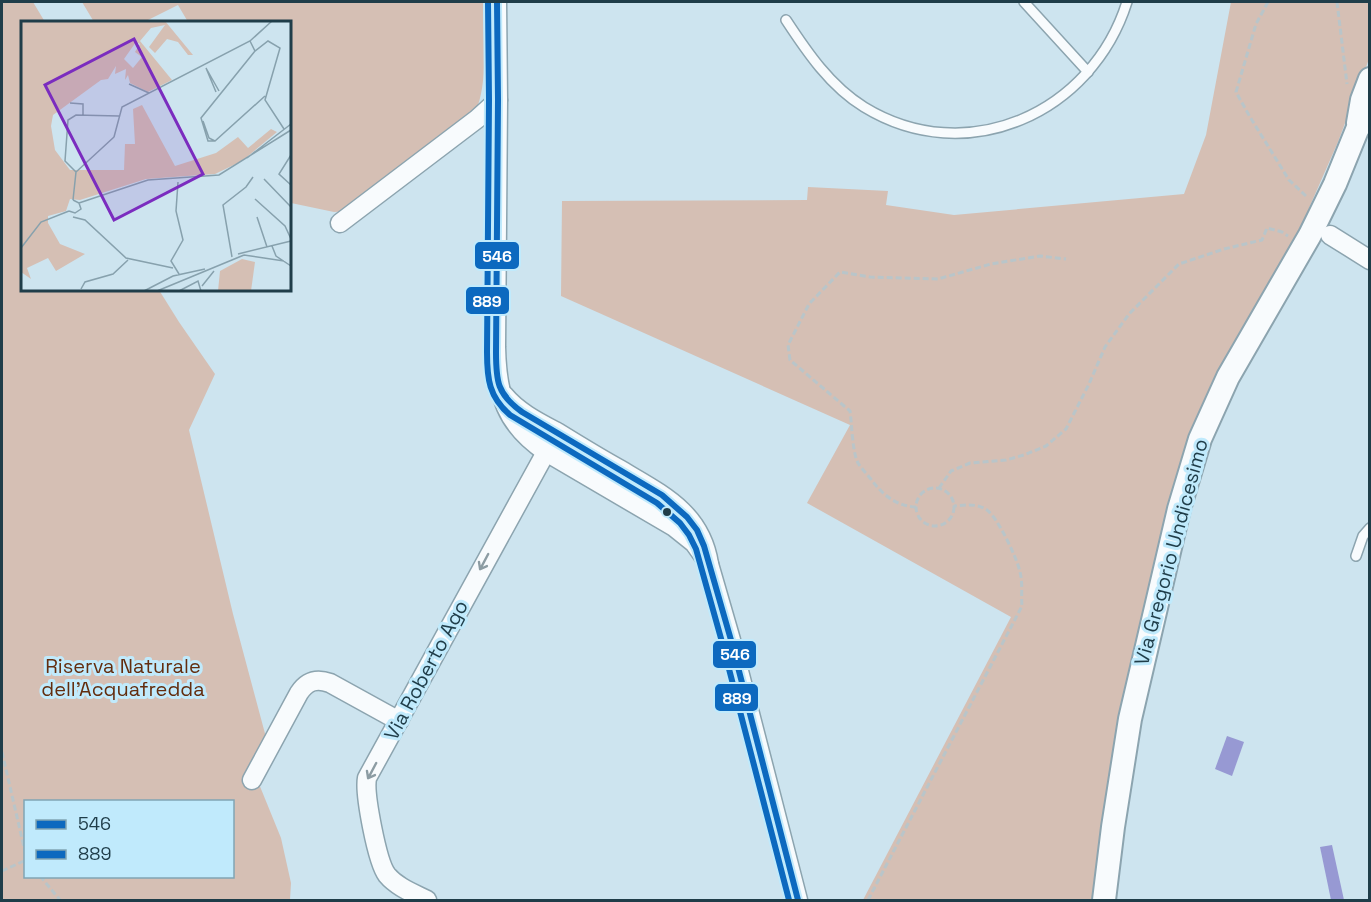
<svg xmlns="http://www.w3.org/2000/svg" width="1371" height="902" font-family="'Space Grotesk',sans-serif">
<style>
.green{fill:#d5bfb4;fill-rule:evenodd}
.water{fill:#9799d3}
.lines{fill:none;stroke-linecap:round;stroke-linejoin:round}
.service-casing{stroke:#8ca4af;stroke-width:12}
.minor-casing{stroke:#8ca4af;stroke-width:21}
.tertiary-casing{stroke:#8ca4af;stroke-width:26}
.path{stroke:#b9c5c9;stroke-width:3;stroke-dasharray:6 3;stroke-linecap:butt}
.service{stroke:#f8fbfd;stroke-width:9}
.minor{stroke:#f8fbfd;stroke-width:18}
.tertiary{stroke:#f8fbfd;stroke-width:22}
.bus-1-casing{stroke:#c0eafc;stroke-width:10}
.bus-2-casing{stroke:#c0eafc;stroke-width:10}
.bus-1{stroke:#0c69bf;stroke-width:6}
.bus-2{stroke:#0c69bf;stroke-width:6}
.oneway{stroke:#8c9ca3}
.bus-dot{fill:#1f3d49;stroke:#c0eafc;stroke-width:2}
.labels{text-anchor:middle;stroke-width:6;stroke-linejoin:round;paint-order:stroke}
.street-label{font-size:20px;fill:#1f3d49;stroke:#c0eafc}
.park-label{font-size:20px;fill:#632d0e;stroke:#c0eafc}
.inset-road{fill:none;stroke:#87a1ad;stroke-width:1.5}
.view{fill:#7b2cbf;fill-opacity:0.15;stroke:#7b2cbf;stroke-width:3}
.inset-edge{fill:none;stroke:#1f3d49;stroke-width:3}
.line-badge{stroke:#c0eafc;stroke-width:2}
.badge-label{font-size:16px;text-anchor:middle;font-weight:bold;fill:#fff}
</style>
<rect width="100%" height="100%" fill="#cde4ef"/>
<g class="green">
<path d="M 2,2 L 33,2 L 45,22 L 22,22 L 22,290 L 159,290 L 179,322 L 215,374 L 189,430 L 233,614 L 267,741 L 259,784 L 281,838 L 291,883 L 290,900 L 2,900 ZM 26,802 L 232,802 L 232,876 L 26,876 Z"/>
<path d="M 82,2 L 483,2 C 483,32 488,76 478,105 C 476,111 472,116 468,121 L 349,211 L 334,212 L 291,203 L 290,203 L 290,22 L 188,22 L 178,5 L 144,22 L 94,22 Z"/>
<path d="M 1231,2 L 1369,2 L 1369,59 L 1338,142 L 1309,208 L 1303,232 L 1206,406 L 1176,480 L 1147,603 L 1096,900 L 863,900 L 1011,617 L 807,503 L 850,425 L 561,296 L 562,201 L 807,200 L 808,187 L 888,191 L 886,205 L 954,215 L 1184,194 L 1206,135 Z"/>
</g>
<g class="water">
<path d="M 1227,736 L 1244,742 L 1232,776 L 1215,769 Z"/>
<path d="M 1332,845 L 1344,900 L 1331,900 L 1320,847 Z"/>
</g>
<g class="lines">
<defs>
<g id="service">
<path d="M 1024,2 L 1088,72"/>
<path d="M 786,20 C 807,52 830,86 864,107 C 967,170 1092,113 1127,2"/>
<path d="M 1356,556 L 1363,536 L 1370,528"/>
</g>
<g id="minor">
<path d="M 497,2 L 498,100 L 496,347 C 497,395 505,424 546,452 L 674,527 L 694,543 L 709,564"/>
<path d="M 340,223 L 477,119 L 498,100"/>
<path d="M 1330,235 L 1370,260"/>
<path d="M 504,395 C 518,412 538,422 557,432 C 578,445 599,458 621,470 C 661,494 701,512 709,564 L 731,640 L 798,900"/>
<path d="M 252,780 L 299,693 C 307,681 316,678 330,683 L 399,721"/>
<path d="M 427,900 C 413,893 397,887 387,875 C 377,862 364,793 367,778 L 551,443"/>
</g>
<g id="tertiary">
<path d="M 1358,123 L 1362,100 L 1370,79"/>
<path d="M 1104,900 L 1113,827 L 1130,719 L 1179,509 L 1200,439 L 1228,377 L 1310,235 L 1335,184 L 1357,130 L 1370,109"/>
</g>
</defs>
<use href="#service" class="service-casing"/>
<use href="#minor" class="minor-casing"/>
<use href="#tertiary" class="tertiary-casing"/>
<g class="path">
<path d="M 1268,2 L 1256,24 L 1236,92 L 1250,117 L 1289,180 L 1307,197"/>
<path d="M 1337,2 L 1347,84"/>
<circle cx="935" cy="507" r="19"/>
<path d="M 939,488 L 951,471 L 970,463 L 1006,460 L 1024,455 L 1046,446 L 1066,429 L 1089,384 L 1105,347 L 1129,314 L 1179,264 L 1224,249 L 1262,240 L 1267,228 L 1282,232 L 1288,236"/>
<path d="M 916,507 C 895,506 882,494 870,478 C 866,473 861,468 858,463 C 852,451 852,424 850,411 L 790,360 L 788,345 L 809,304 L 840,272 L 870,277 L 938,279 L 991,264 L 1040,256 L 1066,259"/>
<path d="M 2,752 L 26,856"/>
<path d="M 2,871 L 26,860"/>
<path d="M 40,876 L 60,900"/>
<path d="M 868,900 L 1022,606 C 1021,595 1023,583 1020,572 C 1017,558 998,518 987,510 C 977,503 965,505 954,506"/>
</g>
<use href="#service" class="service"/>
<use href="#minor" class="minor"/>
<use href="#tertiary" class="tertiary"/>
<defs>
<path id="bus-1" d="M 497,2 L 498,100 L 496,352 C 496,381 497,394 522,412 L 662,495 L 687,517 L 697,530 L 704,546 L 731,640 L 798,900"/>
<path id="bus-2" d="M 488,2 L 489,100 L 487,352 C 487,379 489,397 510,415 L 657,503 L 680,523 L 689,535 L 696,549 L 722,642 L 789,900"/>
</defs>
<use href="#bus-1" class="bus-1-casing"/>
<use href="#bus-2" class="bus-2-casing"/>
<use href="#bus-1" class="bus-1"/>
<use href="#bus-2" class="bus-2"/>
</g>
<defs><path id="oneway-shaft" d="M-6 0H5M1.5-3L5.5 0L1.5 3" fill="none" stroke-width="1.6" stroke-linecap="round" stroke-linejoin="round" transform="scale(1.5)"/></defs>
<g class="oneway">
<use href="#oneway-shaft" transform="translate(484 562) rotate(118)"/>
<use href="#oneway-shaft" transform="translate(372 771) rotate(118)"/>
</g>
<circle class="bus-dot" cx="667" cy="512" r="5"/>
<g class="labels">
<g class="street-label">
<text transform="translate(1171 552) rotate(-75)" y="7">Via Gregorio Undicesimo</text>
<text transform="translate(426 670) rotate(-62)" y="7">Via Roberto Ago</text>
</g>
<g class="park-label">
<text x="123" y="673">Riserva Naturale<tspan x="123" dy="23">dell'Acquafredda</tspan></text>
</g>
</g>
<g transform="translate(21 21)">
<rect width="270" height="270" fill="#cde4ef"/>
<path d="M 0,0 L 144,0 L 172,34 L 167,34 L 157,21 L 146,18 L 134,32 L 128,26 L 144,4 L 130,7 L 119,20 L 151,59 L 127,71 L 109,62 L 107,54 L 104,59 L 105,48 L 94,53 L 95,45 L 87,58 L 80,59 L 32,94 L 30,105 L 34,129 L 49,149 L 103,149 L 104,123 L 114,123 L 112,88 L 121,84 L 154,145 L 195,132 L 217,116 L 227,127 L 250,108 L 256,111 L 221,140 L 194,153 L 125,158 L 59,179 L 49,178 L 45,190 L 27,195 L 27,202 L 39,223 L 64,233 L 35,250 L 27,237 L 6,247 L 10,258 L 0,251 ZM 115,21 L 119,23 L 114,31 L 121,36 L 112,47 L 103,38 ZM 221,238 L 234,241 L 230,270 L 197,270 L 199,250 Z" fill="#d5bfb4" fill-rule="evenodd"/>
<path class="inset-road" d="M 229,20 L 234,30 L 247,20 L 259,27 L 244,79 L 263,108M 234,30 L 180,97 L 187,120 L 194,120 L 244,75M 108,63 L 128,72M 195,71 L 185,47 L 198,70M 49,82 L 62,83 L 62,94M 182,100 L 188,117 L 194,120M 93,116 L 101,86 L 229,20 L 251,0M 270,134 L 258,153 L 270,164M 226,137 L 270,103M 55,151 L 44,140 L 47,99 L 55,94 L 98,95M 243,158 L 270,186M 157,161 L 155,190 L 162,219 L 150,240 L 158,253M 234,178 L 264,205 L 270,218M 52,179 L 55,151 L 93,116M 58,182 L 127,159 L 198,154 L 270,109M 48,190 L 54,192 L 60,188 L 58,182 L 52,179M 52,196 L 64,199 L 105,237 L 152,247M 236,196 L 246,226M 251,225 L 255,235 L 270,245M 0,227 L 20,201 L 48,190M 217,233 L 270,220M 223,234 L 263,240M 211,236 L 202,184 L 225,166 L 232,156M 181,265 L 193,250M 60,268 L 64,261 L 92,253 L 107,239M 123,270 L 152,255 L 184,248M 136,270 L 223,234M 158,270 L 177,260 L 180,270"/>
<path class="view" d="M 113,18 L 182,153 L 93,199 L 24,64 Z"/>
<rect width="270" height="270" class="inset-edge"/>
</g>
<g class="line-badge">
<rect x="474" y="241" width="46" height="29" rx="6" fill="#0c69bf"/>
<rect x="465" y="286" width="45" height="29" rx="6" fill="#0c69bf"/>
<rect x="712" y="640" width="45" height="29" rx="6" fill="#0c69bf"/>
<rect x="714" y="683" width="45" height="29" rx="6" fill="#0c69bf"/>
</g>
<g class="badge-label">
<text x="497" y="262">546</text>
<text x="487" y="307">889</text>
<text x="735" y="660">546</text>
<text x="737" y="704">889</text>
</g>
<rect width="1371" height="902" fill="none" stroke="#1f3d49" stroke-width="6"/>
<rect x="24" y="800" width="210" height="78" fill="#c0eafc" stroke="#80a5b4" stroke-width="1.5"/>
<rect x="36" y="820" width="30" height="9" fill="#0c69bf" stroke="#80a5b4" stroke-width="1.5"/>
<text x="78" y="830" font-size="18" fill="#1f3d49">546</text>
<rect x="36" y="850" width="30" height="9" fill="#0c69bf" stroke="#80a5b4" stroke-width="1.5"/>
<text x="78" y="860" font-size="18" fill="#1f3d49">889</text>
</svg>
